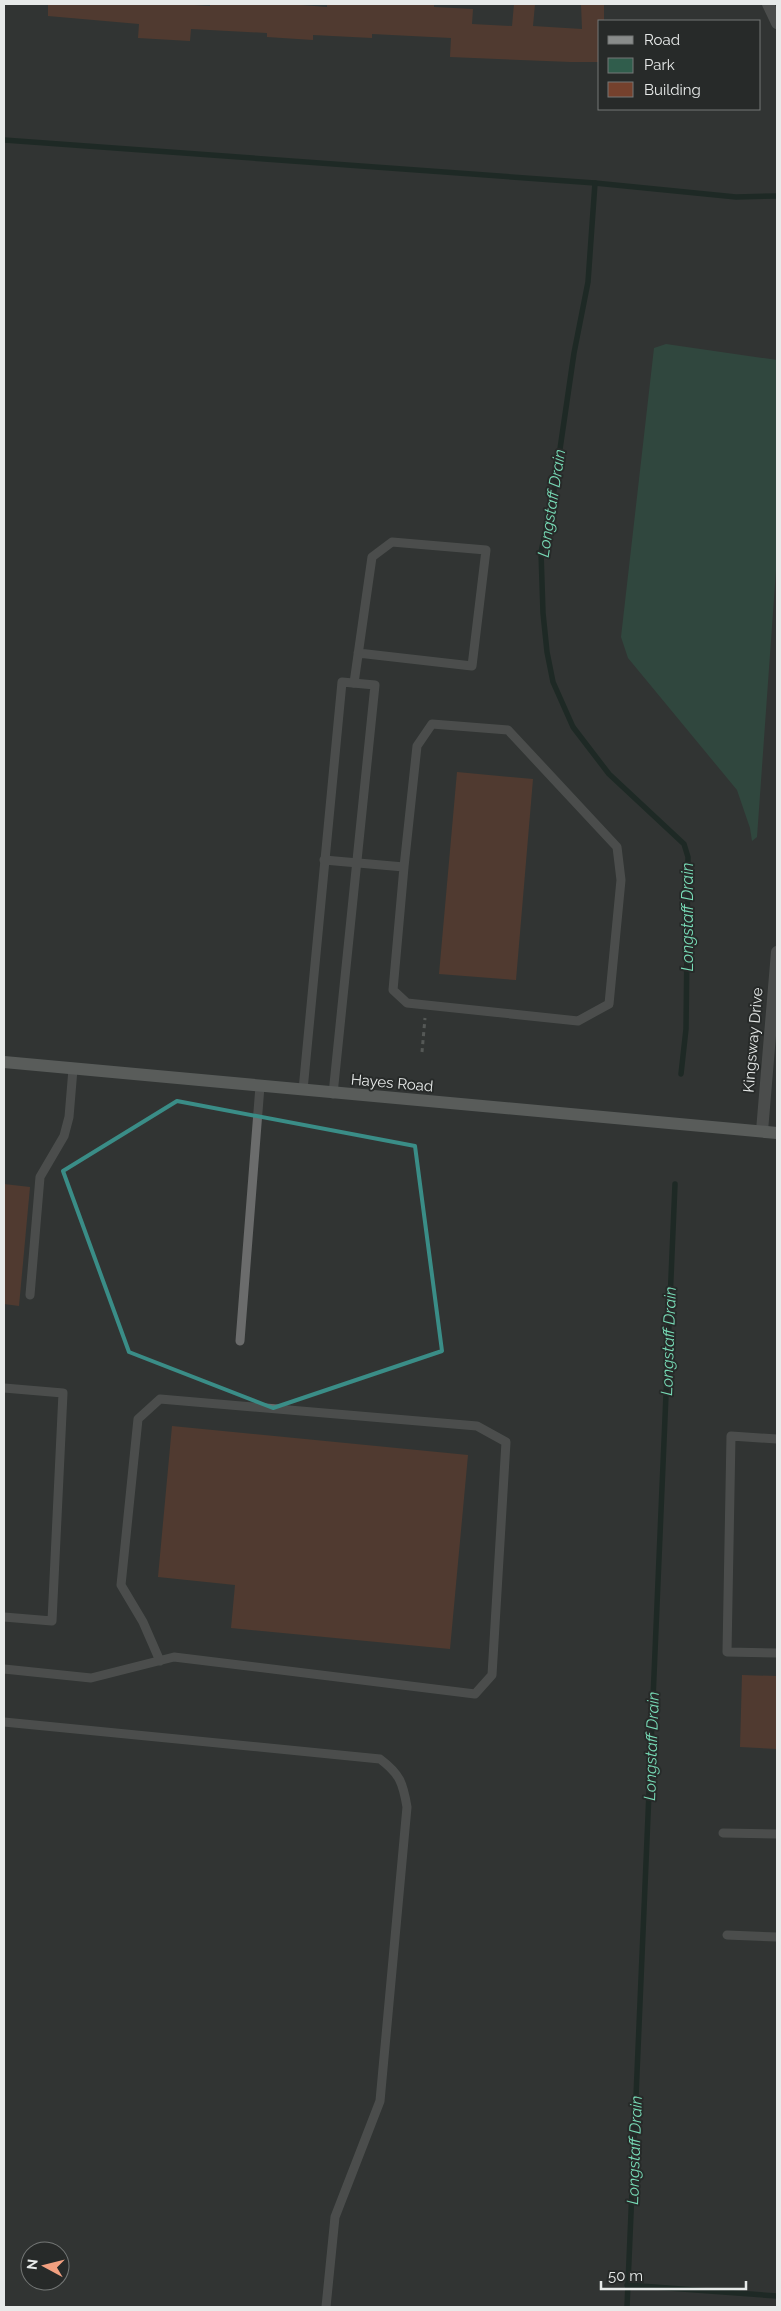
<svg xmlns="http://www.w3.org/2000/svg" width="781" height="2311" font-family="Raleway,sans-serif">
<style>
.green{fill:#305d4c}
.lines{fill:none;stroke-linecap:round;stroke-linejoin:round}
.stream{stroke:#071c15;stroke-width:5.5}
.building{fill:#75412d}
.path{stroke:#808382;stroke-width:3;stroke-dasharray:4 4;stroke-linecap:butt}
.lane{stroke:#6b6c6c;stroke-width:9}
.street{stroke:#6b6c6c;stroke-width:12}
.secondary{stroke:#898c8b;stroke-width:12}
.marked{fill:none;stroke:#3a8d87;stroke-width:4;stroke-linejoin:round}
.labels{text-anchor:middle;stroke-width:4;stroke-linejoin:round;paint-order:stroke}
.street-label{font-size:15px;fill:#e7eae9;stroke:#272a29}
.water-label{font-size:16px;font-style:italic;fill:#78dcb7;stroke:#272a29}
</style>
<rect width="100%" height="100%" fill="#313433"/>
<path class="green" d="M 666,344 L 777,360 L 777,556 L 757,837 L 752,841 L 750,828 L 737,790 L 628,658 L 621,637 L 654,348 Z"/>
<g class="lines">
<g class="stream">
<path d="M 4,140 L 595,183 L 736,197 L 777,196"/>
<path d="M 595,183 L 588,282 L 574,353 L 553,497 L 541,552 L 543,613 L 547,652 L 553,682 L 573,727 L 609,774 L 684,844 L 688,857 L 686,1029 L 681,1074"/>
<path d="M 627,2285 L 777,2296"/>
<path d="M 627,2307 L 675,1184"/>
</g>
</g>
<g class="building">
<path d="M 48,4 L 179,4 L 210,6 L 210,4 L 289,4 L 327,7 L 327,4 L 434,4 L 434,7 L 473,9 L 472,24 L 512,26 L 514,4 L 535,4 L 533,26 L 582,29 L 581,4 L 604,4 L 604,21 L 600,21 L 600,62 L 571,62 L 450,57 L 451,38 L 372,34 L 372,38 L 313,35 L 313,40 L 267,37 L 267,33 L 191,29 L 190,41 L 138,38 L 139,24 L 48,16 Z"/>
<path d="M 457,772 L 533,779 L 516,980 L 439,974 Z"/>
<path d="M 4,1184 L 30,1187 L 19,1306 L 4,1304 Z"/>
<path d="M 172,1426 L 468,1455 L 450,1649 L 231,1628 L 235,1585 L 158,1577 Z"/>
<path d="M 742,1675 L 777,1676 L 777,1749 L 740,1747 Z"/>
</g>
<g class="lines">
<path class="path" d="M 422,1052 L 425,1018"/>
<g class="lane">
<path d="M 354,683 L 372,557 L 392,542 L 486,550 L 472,666 L 358,653"/>
<path d="M 324,860 L 404,867 L 417,746 L 432,724 L 508,730 L 617,847 L 621,880 L 609,1004 L 578,1021 L 407,1003 L 393,990 L 404,867"/>
<path d="M 303,1090 L 342,682 L 375,685 L 333,1094"/>
<path d="M 30,1295 L 40,1177 L 64,1136 L 69,1117 L 73,1069"/>
<path d="M 240,1341 L 260,1086"/>
<path d="M 4,1388 L 63,1393 L 52,1621 L 4,1617"/>
<path d="M 777,1439 L 731,1436 L 727,1652 L 777,1653"/>
<path d="M 4,1669 L 91,1678 L 174,1657 L 475,1694 L 492,1675 L 506,1442 L 477,1426 L 160,1399 L 138,1419 L 121,1585 L 143,1622 L 160,1661"/>
<path d="M 4,1722 L 380,1759 C 400,1774 403,1783 407,1807 L 380,2101 L 335,2217 L 326,2307"/>
<path d="M 723,1833 L 777,1834"/>
<path d="M 727,1935 L 777,1937"/>
</g>
<g class="street">
<path d="M 768,4 L 777,23"/>
<path d="M 762,1131 L 777,952"/>
</g>
<path class="secondary" d="M 4,1062 L 777,1133"/>
</g>
<path d="M0 0H781V2311H0ZM 177,1101 L 415,1146 L 442,1351 L 273,1408 L 129,1352 L 63,1171 Z" fill="#313433" fill-opacity=".55" fill-rule="evenodd"/>
<path class="marked" d="M 177,1101 L 415,1146 L 442,1351 L 273,1408 L 129,1352 L 63,1171 Z"/>
<g class="labels">
<g class="street-label">
<text transform="translate(753 1040) rotate(-85)" y="5">Kingsway Drive</text>
<text transform="translate(392 1083) rotate(5)" y="5">Hayes Road</text>
</g>
<g class="water-label">
<text transform="translate(551 503) rotate(-81)" y="6">Longstaff Drain</text>
<text transform="translate(687 917) rotate(-90)" y="6">Longstaff Drain</text>
<text transform="translate(668 1341) rotate(-88)" y="6">Longstaff Drain</text>
<text transform="translate(651 1746) rotate(-88)" y="6">Longstaff Drain</text>
<text transform="translate(634 2150) rotate(-88)" y="6">Longstaff Drain</text>
</g>
</g>
<rect width="781" height="2311" fill="none" stroke="#e7eae9" stroke-width="10"/>
<rect x="598" y="20" width="162" height="90" fill="#272a29" stroke="#747776"/>
<rect x="608" y="36" width="25" height="8" fill="#898c8b" stroke="#747776"/>
<text x="644" y="45" font-size="15" fill="#e7eae9">Road</text>
<rect x="608" y="58" width="25" height="15" fill="#305d4c" stroke="#747776"/>
<text x="644" y="70" font-size="15" fill="#e7eae9">Park</text>
<rect x="608" y="82" width="25" height="15" fill="#75412d" stroke="#747776"/>
<text x="644" y="95" font-size="15" fill="#e7eae9">Building</text>
<g transform="translate(45 2266) rotate(277)"><circle r="24" fill="#272a29" stroke="#747776"/>
<path d="M0-4L9 19L0 12L-9 19Z" fill="#f2a080"/>
<text y="-8" font-size="14" font-weight="bold" text-anchor="middle" fill="#e7eae9">N</text>
</g>
<path d="M601 2281v8h145v-8" fill="none" stroke="#e7eae9" stroke-width="2.5"/>
<text x="608" y="2281" font-size="15" fill="#e7eae9" stroke="#272a29" stroke-width="4" paint-order="stroke">50 m</text>
</svg>
